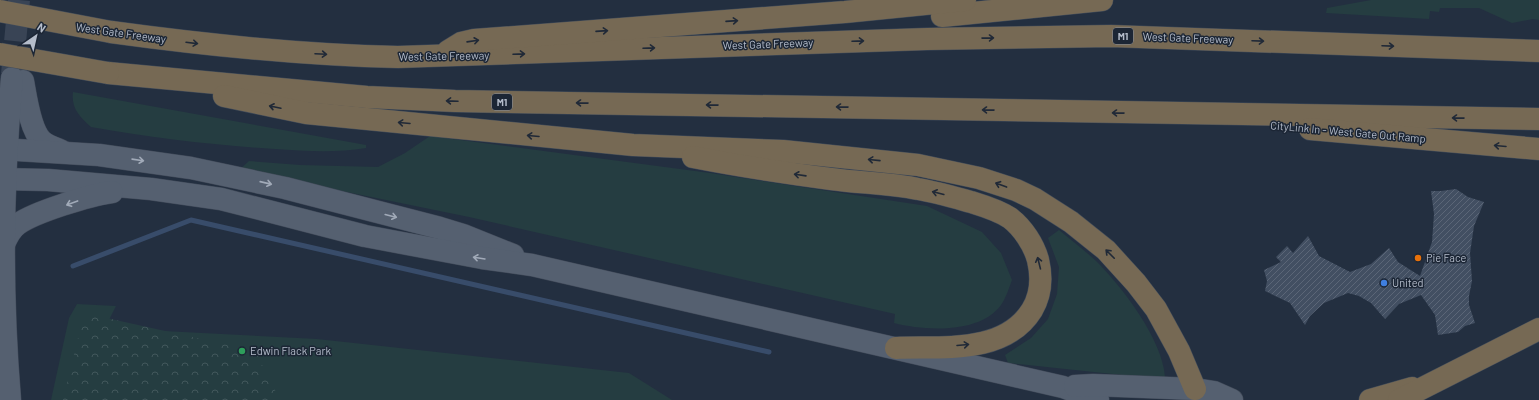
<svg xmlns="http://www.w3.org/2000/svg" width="1539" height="400" font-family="Barlow,sans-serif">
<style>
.green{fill:#253d41}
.forest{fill:url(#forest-crowns)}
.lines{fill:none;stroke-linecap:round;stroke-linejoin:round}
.stream{stroke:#384c6a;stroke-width:5}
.building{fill:url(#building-hatch)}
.major-tunnel{stroke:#394455;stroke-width:22;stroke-dasharray:22 11;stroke-linecap:butt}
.major-casing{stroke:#414a59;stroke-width:23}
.highway-casing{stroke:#424c5a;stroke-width:23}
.major{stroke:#556070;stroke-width:22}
.highway{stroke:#766954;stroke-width:22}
.highway-bridge-casing{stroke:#424c5a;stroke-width:23;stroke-linecap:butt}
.highway-bridge{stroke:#766954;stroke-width:22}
.oneway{stroke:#202937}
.oneway2{stroke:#a1aab8}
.food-dot{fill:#e8710a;stroke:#1c2635;stroke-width:1.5}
.shop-dot{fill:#3f7fe0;stroke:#1c2635;stroke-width:1.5}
.leisure-dot{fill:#2e9e5b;stroke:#1c2635;stroke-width:1.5}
.labels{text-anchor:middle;stroke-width:3;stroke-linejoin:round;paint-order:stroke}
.shield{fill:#1c2635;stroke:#868f9d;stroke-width:1}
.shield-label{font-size:10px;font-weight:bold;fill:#b4bcca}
.street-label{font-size:11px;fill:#b4bcca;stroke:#1c2635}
.poi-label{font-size:11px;fill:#b4bcca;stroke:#1c2635;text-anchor:start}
</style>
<defs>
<pattern id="forest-crowns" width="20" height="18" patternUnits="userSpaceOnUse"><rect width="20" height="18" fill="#253d41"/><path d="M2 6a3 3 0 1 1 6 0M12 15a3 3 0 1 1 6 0" fill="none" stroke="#42575b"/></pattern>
<pattern id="building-hatch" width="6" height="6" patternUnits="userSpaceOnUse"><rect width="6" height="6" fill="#424f62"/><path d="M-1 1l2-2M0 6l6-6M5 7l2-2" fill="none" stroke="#5b6677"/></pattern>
</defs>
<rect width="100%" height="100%" fill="#232f40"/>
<g class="green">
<path d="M 1371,0 L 1539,0 L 1539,20 L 1533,19 L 1512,23 L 1479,8 L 1440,8 L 1439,12 L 1430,11 L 1429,19 L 1326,13 L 1327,8 Z"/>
<path d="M 73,92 L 344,141 L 366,145 L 366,148 C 336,153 305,151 275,149 C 213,145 152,138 91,127 C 79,116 71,108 73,92 Z"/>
<path d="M 430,136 L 710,173 L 927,206 L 982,232 L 1001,253 L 1012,280 C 1009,288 1006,298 1001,305 C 980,334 925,331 894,323 L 895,314 L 469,217 L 239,170 L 249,161 L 300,165 L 378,167 L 405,153 Z"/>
<path d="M 1059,230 C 1071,240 1084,250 1095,260 C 1121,285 1163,340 1165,377 L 1160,379 L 1008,363 L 1005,355 L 1031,338 L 1048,319 L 1057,294 L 1059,267 L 1048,238 Z"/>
<path d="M 77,304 L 116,306 L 105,328 L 317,339 L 629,373 L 672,400 L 51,400 L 69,318 Z"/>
</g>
<path class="forest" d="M 84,313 L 255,351 L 280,400 L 63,400 Z"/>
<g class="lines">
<path class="stream" d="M 73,266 L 191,220 L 769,352"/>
</g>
<path class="building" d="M 1456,189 L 1468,197 L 1484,202 L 1474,226 L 1470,253 L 1472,281 L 1469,296 L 1469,305 L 1475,323 L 1465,326 L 1458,332 L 1438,335 L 1435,315 L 1421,295 L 1399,304 L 1385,319 L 1371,303 L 1359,296 L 1348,293 L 1324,303 L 1310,316 L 1305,325 L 1290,303 L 1265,291 L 1267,281 L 1264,270 L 1281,262 L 1276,257 L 1287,246 L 1293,253 L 1308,236 L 1319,256 L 1350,272 L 1371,264 L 1389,248 L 1398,262 L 1420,276 L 1432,242 L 1434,214 L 1431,191 L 1441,191 Z"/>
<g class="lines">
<path class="major-tunnel" d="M 12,74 L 19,0"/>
<defs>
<g id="major">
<path d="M 23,81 C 26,97 30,130 42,141 C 48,146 55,148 62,151"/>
<path d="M 0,149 L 99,155 L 191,168 L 285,188 L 440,228 L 463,235 L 513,255"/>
<path d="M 0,179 L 48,180 L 151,189 L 221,199 L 365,236 L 482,258 L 532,265 L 1063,387 L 1098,400"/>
<path d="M 4,244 C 7,237 11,229 18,224 C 35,212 90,195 112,192"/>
<path d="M 1075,386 L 1093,385 L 1195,389 L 1214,392 L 1232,400"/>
<path d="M 10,400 C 1,292 2,185 12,78"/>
</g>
<g id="highway">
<path d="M 942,16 L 1102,0"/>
<path d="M 111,32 C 206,45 302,55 398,57 L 927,39 L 1111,36 L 1539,51"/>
<path d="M 448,51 L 461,43 L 474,40 L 845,12 L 965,0"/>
<path d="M 108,73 L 367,97 L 455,101 L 1539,119"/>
<path d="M 224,96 L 306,113 L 633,145 L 783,151 L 918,165 L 979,178 L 1016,190 L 1035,199 L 1071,222 L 1106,250 L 1136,283 L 1156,309 L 1179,351 L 1195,389"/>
<path d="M 1310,129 L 1539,149"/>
<path d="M 693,157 C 739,166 785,173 831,179 C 859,183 889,183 918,189 C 936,192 953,197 971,202 C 984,206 998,210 1010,218 C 1023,228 1034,245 1038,260 C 1042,277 1041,295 1032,310 C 1004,355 941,346 896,348"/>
<path d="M 1370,400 L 1412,388"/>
<path d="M 1399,400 L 1539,329"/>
</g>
</defs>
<use href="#major" class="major-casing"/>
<use href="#highway" class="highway-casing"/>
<use href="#major" class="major"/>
<use href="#highway" class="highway"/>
<defs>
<g id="highway-bridge">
<path d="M 0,11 L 111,32"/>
<path d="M 0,54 L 108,73"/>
</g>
</defs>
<use href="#highway-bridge" class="highway-bridge-casing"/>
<use href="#highway-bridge" class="highway-bridge"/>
</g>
<defs><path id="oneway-shaft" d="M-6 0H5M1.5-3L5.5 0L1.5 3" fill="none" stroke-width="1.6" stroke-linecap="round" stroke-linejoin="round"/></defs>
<g class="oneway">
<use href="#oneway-shaft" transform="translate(732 21) rotate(-4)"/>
<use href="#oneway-shaft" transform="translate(602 31) rotate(-4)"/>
<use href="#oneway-shaft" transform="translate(988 38) rotate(-1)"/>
<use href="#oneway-shaft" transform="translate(473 41) rotate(-8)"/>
<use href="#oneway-shaft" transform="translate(858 41) rotate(-2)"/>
<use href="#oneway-shaft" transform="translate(1258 41) rotate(2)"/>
<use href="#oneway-shaft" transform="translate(192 43) rotate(7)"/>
<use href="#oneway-shaft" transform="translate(1388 46) rotate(2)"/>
<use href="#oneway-shaft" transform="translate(649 48) rotate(-2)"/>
<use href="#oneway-shaft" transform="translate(321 54) rotate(3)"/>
<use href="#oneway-shaft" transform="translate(519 54) rotate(-2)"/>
<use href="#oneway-shaft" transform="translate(452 101) rotate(-178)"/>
<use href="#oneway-shaft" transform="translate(582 103) rotate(-179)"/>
<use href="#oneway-shaft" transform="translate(712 105) rotate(-179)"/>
<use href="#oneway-shaft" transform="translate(275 107) rotate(-168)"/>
<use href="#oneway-shaft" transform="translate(842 107) rotate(-179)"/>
<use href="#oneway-shaft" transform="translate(988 110) rotate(-179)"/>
<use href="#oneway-shaft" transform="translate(1118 113) rotate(-179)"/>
<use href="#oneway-shaft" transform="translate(1458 118) rotate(-179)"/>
<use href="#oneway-shaft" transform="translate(404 123) rotate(-175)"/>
<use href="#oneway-shaft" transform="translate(533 136) rotate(-175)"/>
<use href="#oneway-shaft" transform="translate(1500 146) rotate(-175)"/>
<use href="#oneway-shaft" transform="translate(874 160) rotate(-174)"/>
<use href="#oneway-shaft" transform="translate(800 175) rotate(-172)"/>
<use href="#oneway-shaft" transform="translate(1001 185) rotate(-160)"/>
<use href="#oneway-shaft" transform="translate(938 193) rotate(-166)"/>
<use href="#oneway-shaft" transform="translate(1110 254) rotate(-135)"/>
<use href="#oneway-shaft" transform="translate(1039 263) rotate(-104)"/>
<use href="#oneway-shaft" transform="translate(963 345) rotate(-5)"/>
</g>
<g class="oneway2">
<use href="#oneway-shaft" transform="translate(138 160) rotate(8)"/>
<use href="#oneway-shaft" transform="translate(266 183) rotate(13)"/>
<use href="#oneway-shaft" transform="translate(72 203) rotate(160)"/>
<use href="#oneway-shaft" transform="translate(391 216) rotate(14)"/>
<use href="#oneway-shaft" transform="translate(479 258) rotate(-171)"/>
</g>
<circle class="food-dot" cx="1418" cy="258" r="4"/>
<circle class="shop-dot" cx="1384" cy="283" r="4"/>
<circle class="leisure-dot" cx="242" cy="351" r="4"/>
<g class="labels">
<g class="shield">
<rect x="1113" y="28" width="20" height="16" rx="3"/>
<rect x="492" y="94" width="20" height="16" rx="3"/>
</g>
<g class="shield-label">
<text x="1123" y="40">M1</text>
<text x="502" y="106">M1</text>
</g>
<g class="street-label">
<text transform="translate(121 33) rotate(8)" y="4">West Gate Freeway</text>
<text transform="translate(1188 38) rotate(2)" y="4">West Gate Freeway</text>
<text transform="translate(768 44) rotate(-2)" y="4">West Gate Freeway</text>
<text transform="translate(444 56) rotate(-1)" y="4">West Gate Freeway</text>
<text transform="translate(1348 132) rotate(5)" y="4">CityLink In - West Gate Out Ramp</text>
</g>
<g class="poi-label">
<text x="1426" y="262">Pie Face</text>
<text x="1392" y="287">United</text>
<text x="250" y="355">Edwin Flack Park</text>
</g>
</g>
<g transform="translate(36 36) rotate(34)" stroke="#1c2635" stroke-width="3" paint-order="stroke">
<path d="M0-3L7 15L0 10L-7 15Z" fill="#b4bcca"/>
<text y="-6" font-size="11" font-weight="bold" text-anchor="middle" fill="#b4bcca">N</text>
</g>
</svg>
